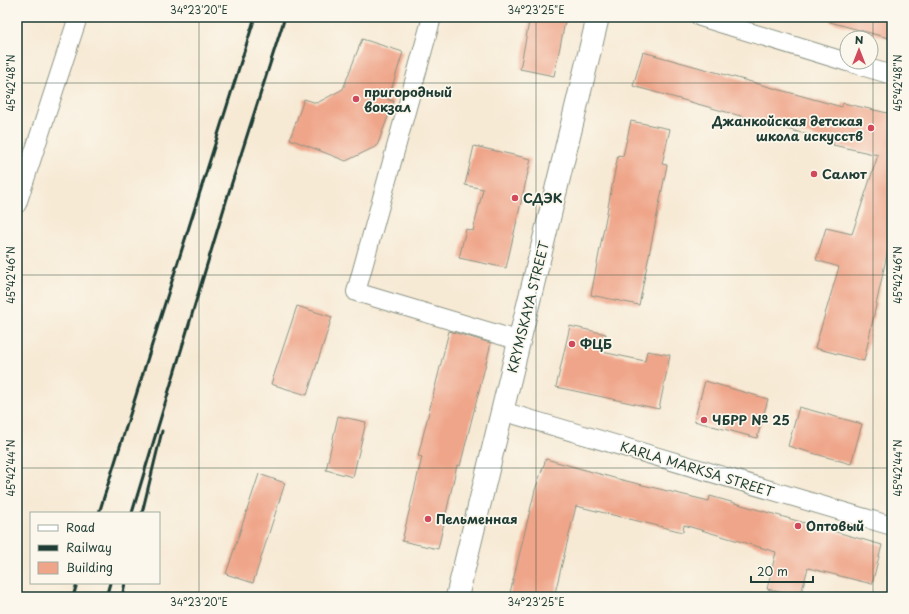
<svg xmlns="http://www.w3.org/2000/svg" width="909" height="614" font-family="'Playpen Sans',sans-serif">
<style>
.building{fill:#efa589}
.lines{fill:none;stroke-linecap:round;stroke-linejoin:round}
.street-casing{stroke:#8b9484;stroke-width:20}
.secondary-casing{stroke:#8b9484;stroke-width:24}
.street{stroke:#fff;stroke-width:18}
.secondary{stroke:#fff;stroke-width:22}
.rail{stroke:#1f3d34;stroke-width:3}
.ticks{fill:none;stroke:#1f3d34;stroke-width:1;stroke-opacity:0.45}
.poi-dot{fill:#d1495b;stroke:#fbf7ec;stroke-width:1.5}
.labels{text-anchor:middle;stroke-width:3.5;stroke-linejoin:round;paint-order:stroke}
.poi-label{font-size:13px;font-weight:bold;fill:#1f3d34;stroke:#fbf7ec;text-anchor:start}
.street-label{font-size:13px;fill:#1f3d34;stroke:#fbf7ec}
.neatline{fill:none;stroke:#1f3d34;stroke-width:1.5}
.ticks-label{font-size:10px;text-anchor:middle;fill:#1f3d34}
</style>
<rect width="100%" height="100%" fill="#fbf7ec"/>
<filter id="ink" filterUnits="userSpaceOnUse"><feTurbulence type="fractalNoise" baseFrequency=".025" numOctaves="2"/><feDisplacementMap in="SourceGraphic" scale="8" xChannelSelector="R" yChannelSelector="G"/><feConvolveMatrix kernelMatrix="1 2 1 2 8 2 1 2 1" color-interpolation-filters="sRGB"/></filter>
<filter id="wash" filterUnits="userSpaceOnUse"><feTurbulence type="fractalNoise" baseFrequency=".012" numOctaves="4" result="noise"/><feDisplacementMap in="SourceGraphic" scale="16" xChannelSelector="R" yChannelSelector="G"/><feGaussianBlur stdDeviation="0.9" result="paint"/><feColorMatrix in="noise" values="0 0 0 0 0 0 0 0 0 0 0 0 0 0 0 0 0 1.4 0 .05"/><feComposite in="paint" operator="in"/></filter>
<g filter="url(#wash)">
<rect width="100%" height="100%" fill="#f7ead5"/>
<g id="blocks">
<g class="building">
<path d="M 530,17 L 566,17 L 554,76 L 520,69 Z"/>
<path d="M 831,17 L 892,17 L 892,39 L 830,22 Z"/>
<path d="M 362,39 L 403,52 L 388,100 L 394,101 L 377,146 L 346,161 L 290,139 L 304,99 L 317,103 L 343,89 Z"/>
<path d="M 643,52 L 842,107 L 843,103 L 892,114 L 892,231 L 864,361 L 815,348 L 839,267 L 816,260 L 826,228 L 852,234 L 878,155 L 833,145 L 834,142 L 633,86 Z"/>
<path d="M 631,121 L 670,129 L 662,164 L 667,165 L 639,305 L 591,295 L 618,155 L 623,156 Z"/>
<path d="M 474,146 L 531,159 L 506,268 L 459,258 L 466,229 L 473,231 L 483,189 L 465,185 Z"/>
<path d="M 297,306 L 332,317 L 307,395 L 271,384 Z"/>
<path d="M 570,326 L 606,334 L 602,352 L 645,361 L 647,351 L 670,355 L 659,409 L 556,387 Z"/>
<path d="M 449,331 L 491,343 L 460,466 L 457,465 L 438,549 L 402,541 L 422,457 L 418,456 Z"/>
<path d="M 705,381 L 768,399 L 757,438 L 694,421 Z"/>
<path d="M 799,407 L 862,424 L 851,464 L 788,446 Z"/>
<path d="M 338,416 L 366,422 L 353,477 L 326,470 Z"/>
<path d="M 546,459 L 614,478 L 709,501 L 710,496 L 882,545 L 872,584 L 808,568 L 800,597 L 767,589 L 776,552 L 684,525 L 683,532 L 576,506 L 554,597 L 509,597 L 535,490 Z"/>
<path d="M 259,474 L 285,483 L 253,583 L 226,574 Z"/>
</g>
</g>
</g>
<g filter="url(#ink)">
<use href="#blocks" fill-opacity="0" stroke="#8b9484" stroke-width="1"/>
<g class="lines">
<defs>
<g id="street">
<path d="M 432,17 L 356,292 L 520,341"/>
<path d="M 700,17 L 847,62"/>
<path d="M 848,62 L 892,75"/>
<path d="M 17,204 L 78,17"/>
<path d="M 502,411 L 892,526"/>
</g>
<path id="secondary" d="M 457,597 L 598,17"/>
</defs>
<use href="#street" class="street-casing"/>
<use href="#secondary" class="secondary-casing"/>
<use href="#street" class="street"/>
<use href="#secondary" class="secondary"/>
<g class="rail">
<path d="M 99,513 L 255,17"/>
<path d="M 132,513 L 228,195 L 285,17"/>
<path d="M 142,513 L 162,431"/>
<path d="M 73,597 L 77,583"/>
<path d="M 106,597 L 110,583"/>
<path d="M 122,597 L 125,583"/>
</g>
</g>
</g>
<path class="ticks" d="M 199,17 L 199,597M 536,17 L 536,597M 873,17 L 873,597M 17,83 L 892,83M 17,275 L 892,275M 17,468 L 892,468"/>
<g class="poi-dot">
<circle cx="356" cy="99" r="4"/>
<circle cx="871" cy="128" r="4"/>
<circle cx="814" cy="174" r="4"/>
<circle cx="515" cy="198" r="4"/>
<circle cx="572" cy="344" r="4"/>
<circle cx="704" cy="420" r="4"/>
<circle cx="428" cy="519" r="4"/>
<circle cx="798" cy="526" r="4"/>
</g>
<g class="labels">
<g class="poi-label">
<text x="364" y="97">пригородный<tspan x="364" dy="15">вокзал</tspan></text>
<text x="863" y="126" text-anchor="end">Джанкойская детская<tspan x="863" dy="15">школа искусств</tspan></text>
<text x="822" y="179">Салют</text>
<text x="523" y="203">СДЭК</text>
<text x="580" y="349">ФЦБ</text>
<text x="712" y="425">ЧБРР № 25</text>
<text x="436" y="524">Пельменная</text>
<text x="806" y="531">Оптовый</text>
</g>
<g class="street-label">
<text transform="translate(528 307) rotate(-76)" y="5">KRYMSKAYA STREET</text>
<text transform="translate(697 469) rotate(17)" y="5">KARLA MARKSA STREET</text>
</g>
</g>
<rect width="909" height="614" fill="none" stroke="#fbf7ec" stroke-width="44"/>
<rect x="30" y="512" width="130" height="72" fill="#fbf7ec" stroke="#a3ada2"/>
<rect x="38" y="525" width="20" height="6" fill="#ffffff" stroke="#a3ada2"/>
<text x="66" y="532" font-size="12" fill="#1f3d34">Road</text>
<rect x="38" y="545" width="20" height="6" fill="#1f3d34" stroke="#a3ada2"/>
<text x="66" y="552" font-size="12" fill="#1f3d34">Railway</text>
<rect x="38" y="562" width="20" height="12" fill="#efa589" stroke="#a3ada2"/>
<text x="66" y="572" font-size="12" fill="#1f3d34">Building</text>
<g transform="translate(859 50)"><circle r="19" fill="#fbf7ec" stroke="#a3ada2"/>
<path d="M0-3L7 15L0 10L-7 15Z" fill="#d1495b"/>
<text y="-6" font-size="11" font-weight="bold" text-anchor="middle" fill="#1f3d34">N</text>
</g>
<path d="M751 576v6h62v-6" fill="none" stroke="#1f3d34" stroke-width="2"/>
<text x="757" y="576" font-size="12" fill="#1f3d34" stroke="#fbf7ec" stroke-width="3" paint-order="stroke">20 m</text>
<rect x="22" y="22" width="865" height="570" class="neatline"/>
<g class="ticks-label">
<text x="199" y="14">34°23'20"E</text>
<text x="536" y="14">34°23'25"E</text>
<text transform="translate(11 83) rotate(-90)" y="4">45°42'48"N</text>
<text transform="translate(898 83) rotate(-90)" y="4">45°42'48"N</text>
<text transform="translate(11 275) rotate(-90)" y="4">45°42'46"N</text>
<text transform="translate(898 275) rotate(-90)" y="4">45°42'46"N</text>
<text transform="translate(11 468) rotate(-90)" y="4">45°42'44"N</text>
<text transform="translate(898 468) rotate(-90)" y="4">45°42'44"N</text>
<text x="199" y="606">34°23'20"E</text>
<text x="536" y="606">34°23'25"E</text>
</g>
</svg>
